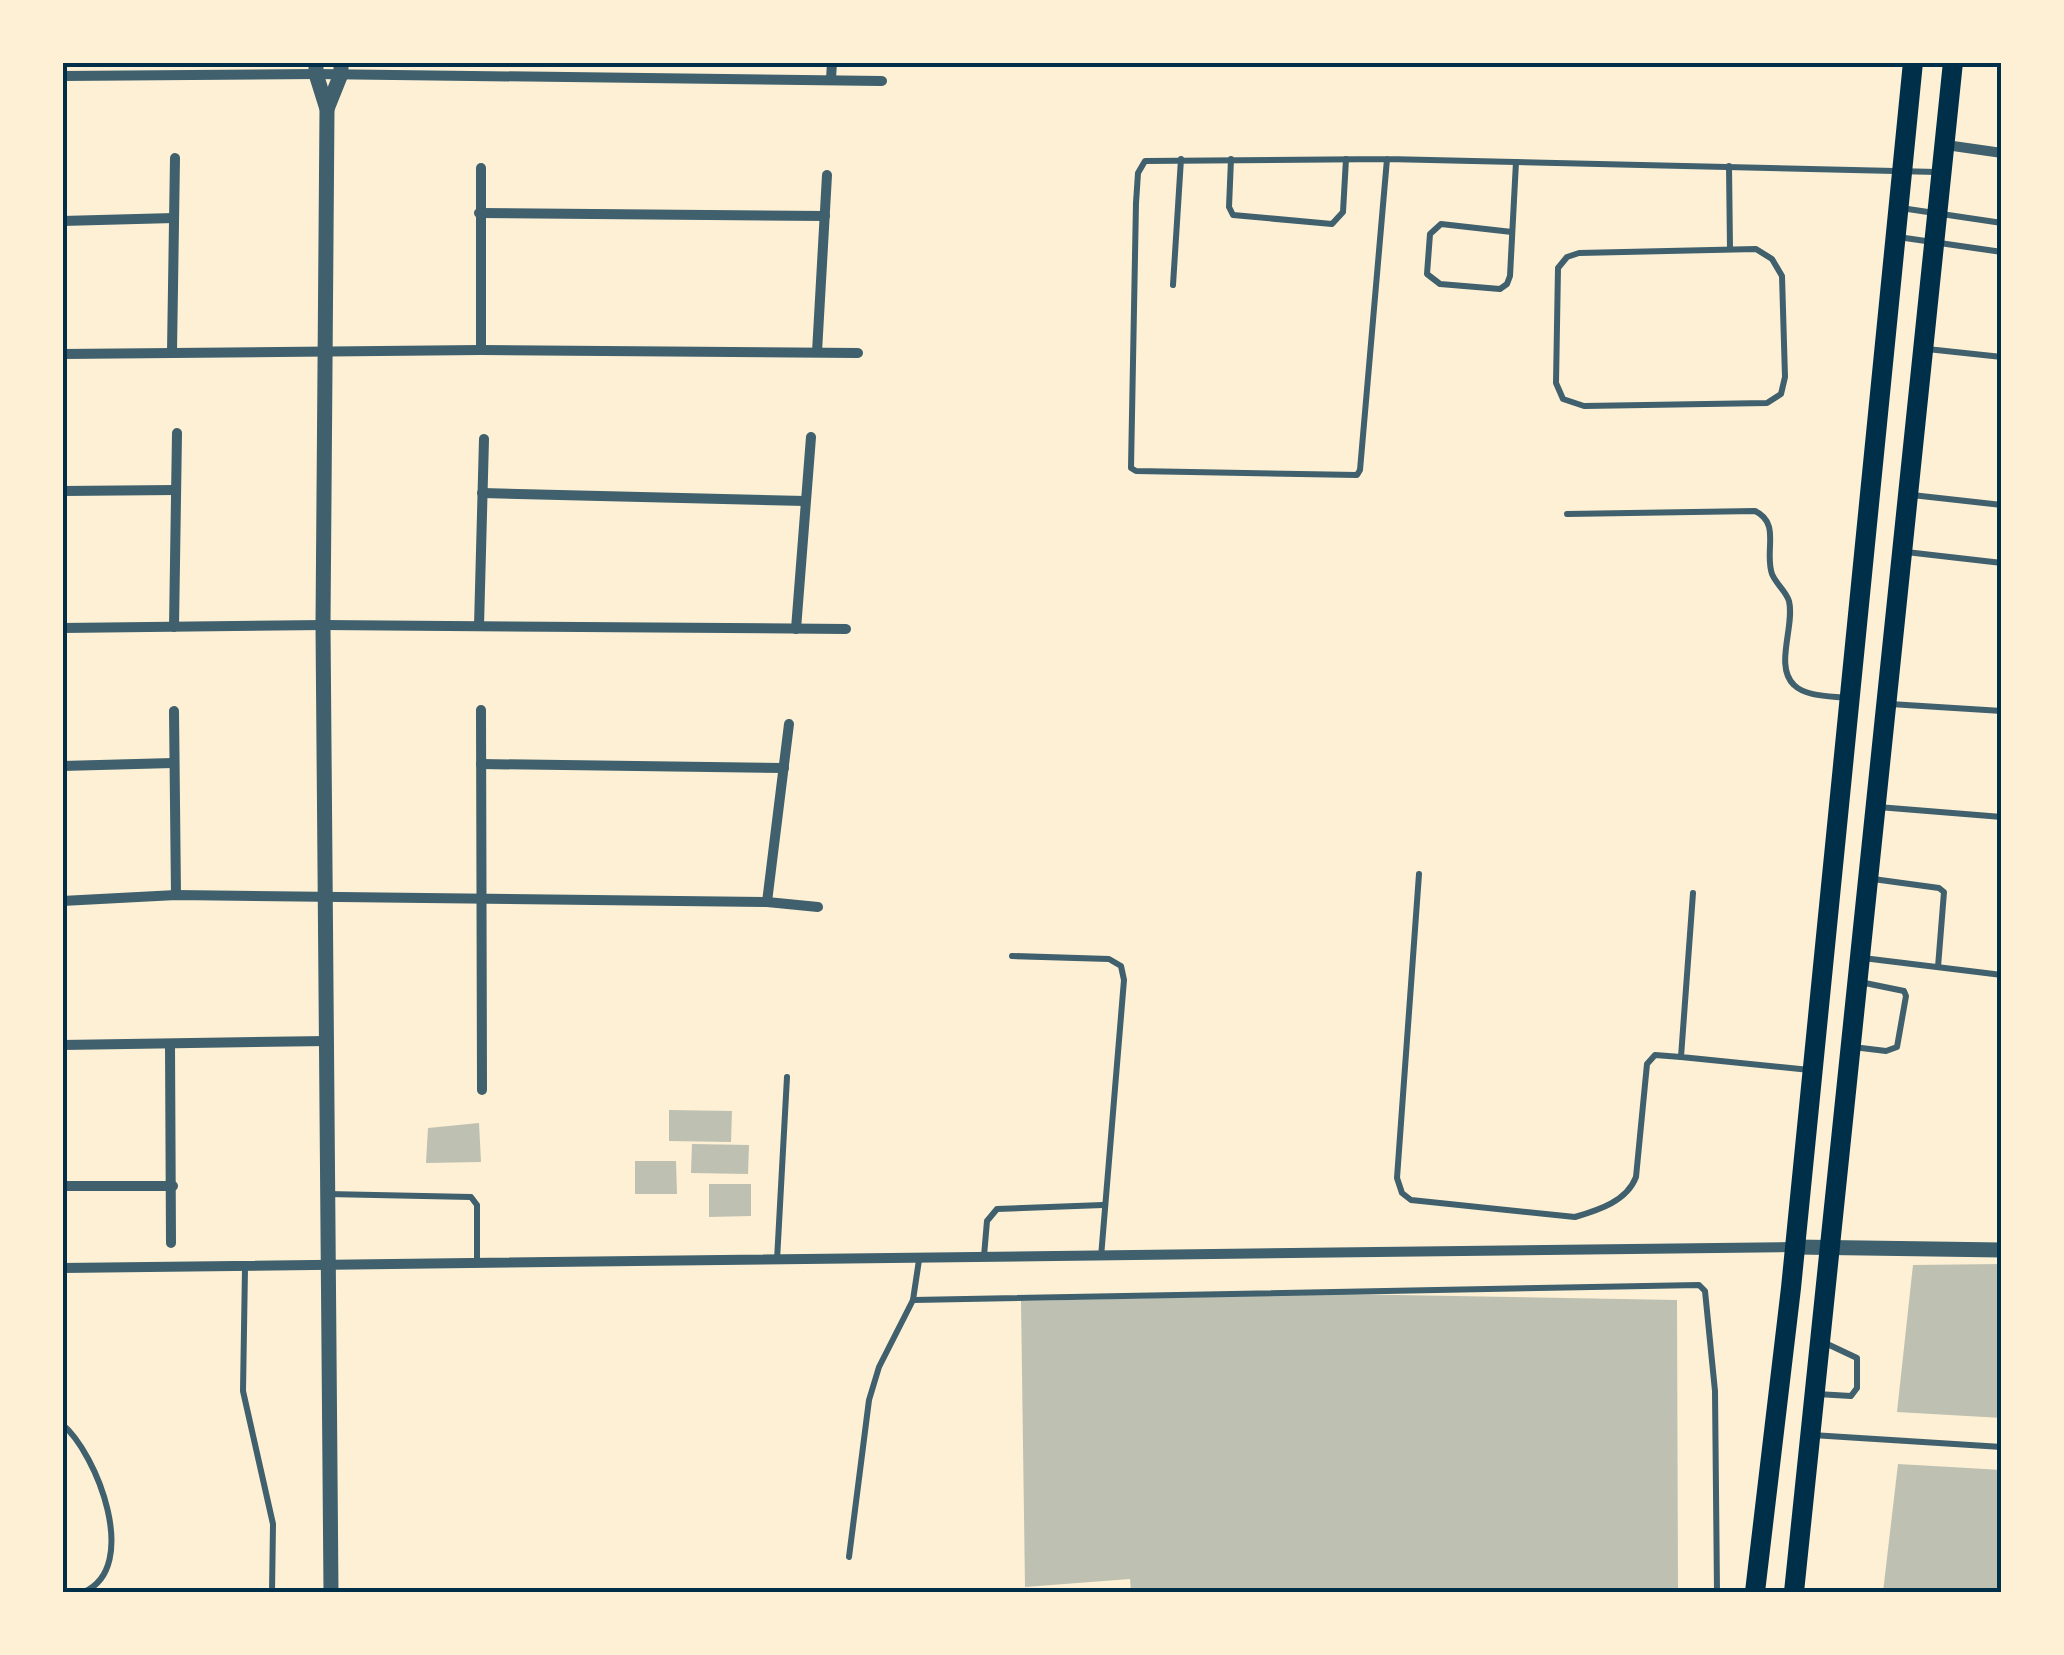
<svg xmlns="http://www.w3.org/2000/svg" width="2064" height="1655" font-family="'Fira Sans',sans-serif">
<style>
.building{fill:#bec0b2}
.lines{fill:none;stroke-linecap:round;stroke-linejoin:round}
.service{stroke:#3f606c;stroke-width:6}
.minor{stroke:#3f606c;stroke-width:10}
.tertiary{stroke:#3f606c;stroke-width:15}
.primary{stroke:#003049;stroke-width:20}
.neatline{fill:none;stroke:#003049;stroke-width:4}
</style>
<rect width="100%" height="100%" fill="#fdf0d5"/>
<g class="building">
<path d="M 669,1110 L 732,1111 L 731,1142 L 669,1141 Z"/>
<path d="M 479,1123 L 481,1162 L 426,1163 L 428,1128 Z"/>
<path d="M 692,1144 L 749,1145 L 748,1174 L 691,1173 Z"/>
<path d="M 635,1161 L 676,1161 L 677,1194 L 635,1194 Z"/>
<path d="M 709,1184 L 751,1184 L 751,1216 L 709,1217 Z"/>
<path d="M 2002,1264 L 2002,1418 L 1897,1412 L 1913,1265 Z"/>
<path d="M 1339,1294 L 1677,1300 L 1678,1592 L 1131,1592 L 1130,1579 L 1025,1587 L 1021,1301 Z"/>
<path d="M 1898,1464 L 2002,1470 L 2002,1592 L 1883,1592 Z"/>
</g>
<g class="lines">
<g class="service">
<path d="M 1231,159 L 1229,207 L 1233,215 L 1332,224 L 1343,212 L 1346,159"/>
<path d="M 1387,159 L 1360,470 L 1357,475 L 1136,471 L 1131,468 L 1136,203 L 1138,173 L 1145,161 L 1387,159 L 1937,172"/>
<path d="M 1729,166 L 1730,249"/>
<path d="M 1901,208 L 2002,223"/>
<path d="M 1512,232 L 1441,224 L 1430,234 L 1427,274 L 1440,284 L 1500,289 L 1507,284 L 1510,276 L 1516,162"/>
<path d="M 1898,237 L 2002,252"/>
<path d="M 1756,249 L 1772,259 L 1782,276 L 1785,377 L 1781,394 L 1767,403 L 1584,406 L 1563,399 L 1556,383 L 1558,268 L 1567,257 L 1579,253 Z"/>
<path d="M 1173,285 L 1181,159"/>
<path d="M 1927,349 L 2002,357"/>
<path d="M 1912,495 L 2002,505"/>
<path d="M 1567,514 L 1755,511 C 1781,523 1764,551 1772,574 C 1776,584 1786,591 1789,601 C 1795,626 1774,666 1794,685 C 1806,697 1832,696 1847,698"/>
<path d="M 1906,552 L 2002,563"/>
<path d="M 1890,704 L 2002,711"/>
<path d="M 1878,807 L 2002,817"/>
<path d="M 1419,874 L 1397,1178 L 1402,1193 L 1411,1200 L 1575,1217 C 1599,1210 1627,1201 1636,1177 L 1647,1064 L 1655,1055 L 1681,1057"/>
<path d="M 1873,879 L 1939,888 L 1944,892 L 1938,967"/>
<path d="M 1693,893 L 1681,1057 L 1810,1070"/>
<path d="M 1012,956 L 1109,959 L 1121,966 L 1124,980 L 1101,1257"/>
<path d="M 1863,958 L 2002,975"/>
<path d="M 1853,1047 L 1886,1051 L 1897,1047 L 1906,996 L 1904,991 L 1860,982"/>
<path d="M 327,1194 L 471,1197 L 477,1205 L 477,1263"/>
<path d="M 984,1256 L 987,1221 L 997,1209 L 1103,1205"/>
<path d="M 777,1260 L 787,1077"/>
<path d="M 245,1268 L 243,1391 L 273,1524 L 272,1592"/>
<path d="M 913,1300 L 1699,1285 L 1705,1291 L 1715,1391 L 1717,1592"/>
<path d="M 1817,1394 L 1851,1396 L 1857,1388 L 1857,1358 L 1823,1342"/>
<path d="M 62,1424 C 97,1453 141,1567 84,1592"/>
<path d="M 1812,1435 L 2002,1447"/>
<path d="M 849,1557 L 869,1400 L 879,1367 L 913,1300 L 919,1260"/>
</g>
<g class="minor">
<path d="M 62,76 L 316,74 L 882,81"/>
<path d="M 831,79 L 832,62"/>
<path d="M 1946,145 L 2002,153"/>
<path d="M 481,168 L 481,350"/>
<path d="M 479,213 L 825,216"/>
<path d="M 62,221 L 174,218"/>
<path d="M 172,352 L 175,158"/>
<path d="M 817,352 L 827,175"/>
<path d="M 62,354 L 481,350 L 858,353"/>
<path d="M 62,491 L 176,490"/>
<path d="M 482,493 L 805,501"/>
<path d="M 479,626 L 484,439"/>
<path d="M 174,627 L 177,433"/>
<path d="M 62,628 L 323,625 L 846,629"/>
<path d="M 796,629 L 811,437"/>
<path d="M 481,710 L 482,1090"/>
<path d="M 174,711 L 176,895"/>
<path d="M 481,764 L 784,768"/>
<path d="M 62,766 L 173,763"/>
<path d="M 62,901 L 176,895 L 767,902 L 818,907"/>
<path d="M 767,902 L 789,724"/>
<path d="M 62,1045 L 327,1041"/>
<path d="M 170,1045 L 171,1243"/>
<path d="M 62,1186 L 173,1186"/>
<path d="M 62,1268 L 1794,1247"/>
</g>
<g class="tertiary">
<path d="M 316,62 L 316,74 L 327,109 L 323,625 L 331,1592"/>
<path d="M 327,109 L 341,74 L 341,62"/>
<path d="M 1795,1247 L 2002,1250"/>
</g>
<g class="primary">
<path d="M 1755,1592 L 1791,1288 L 1913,62"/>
<path d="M 1794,1592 L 1953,62"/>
</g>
</g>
<rect width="2064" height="1655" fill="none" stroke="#fdf0d5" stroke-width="130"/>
<rect x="65" y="65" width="1934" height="1525" class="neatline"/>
</svg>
